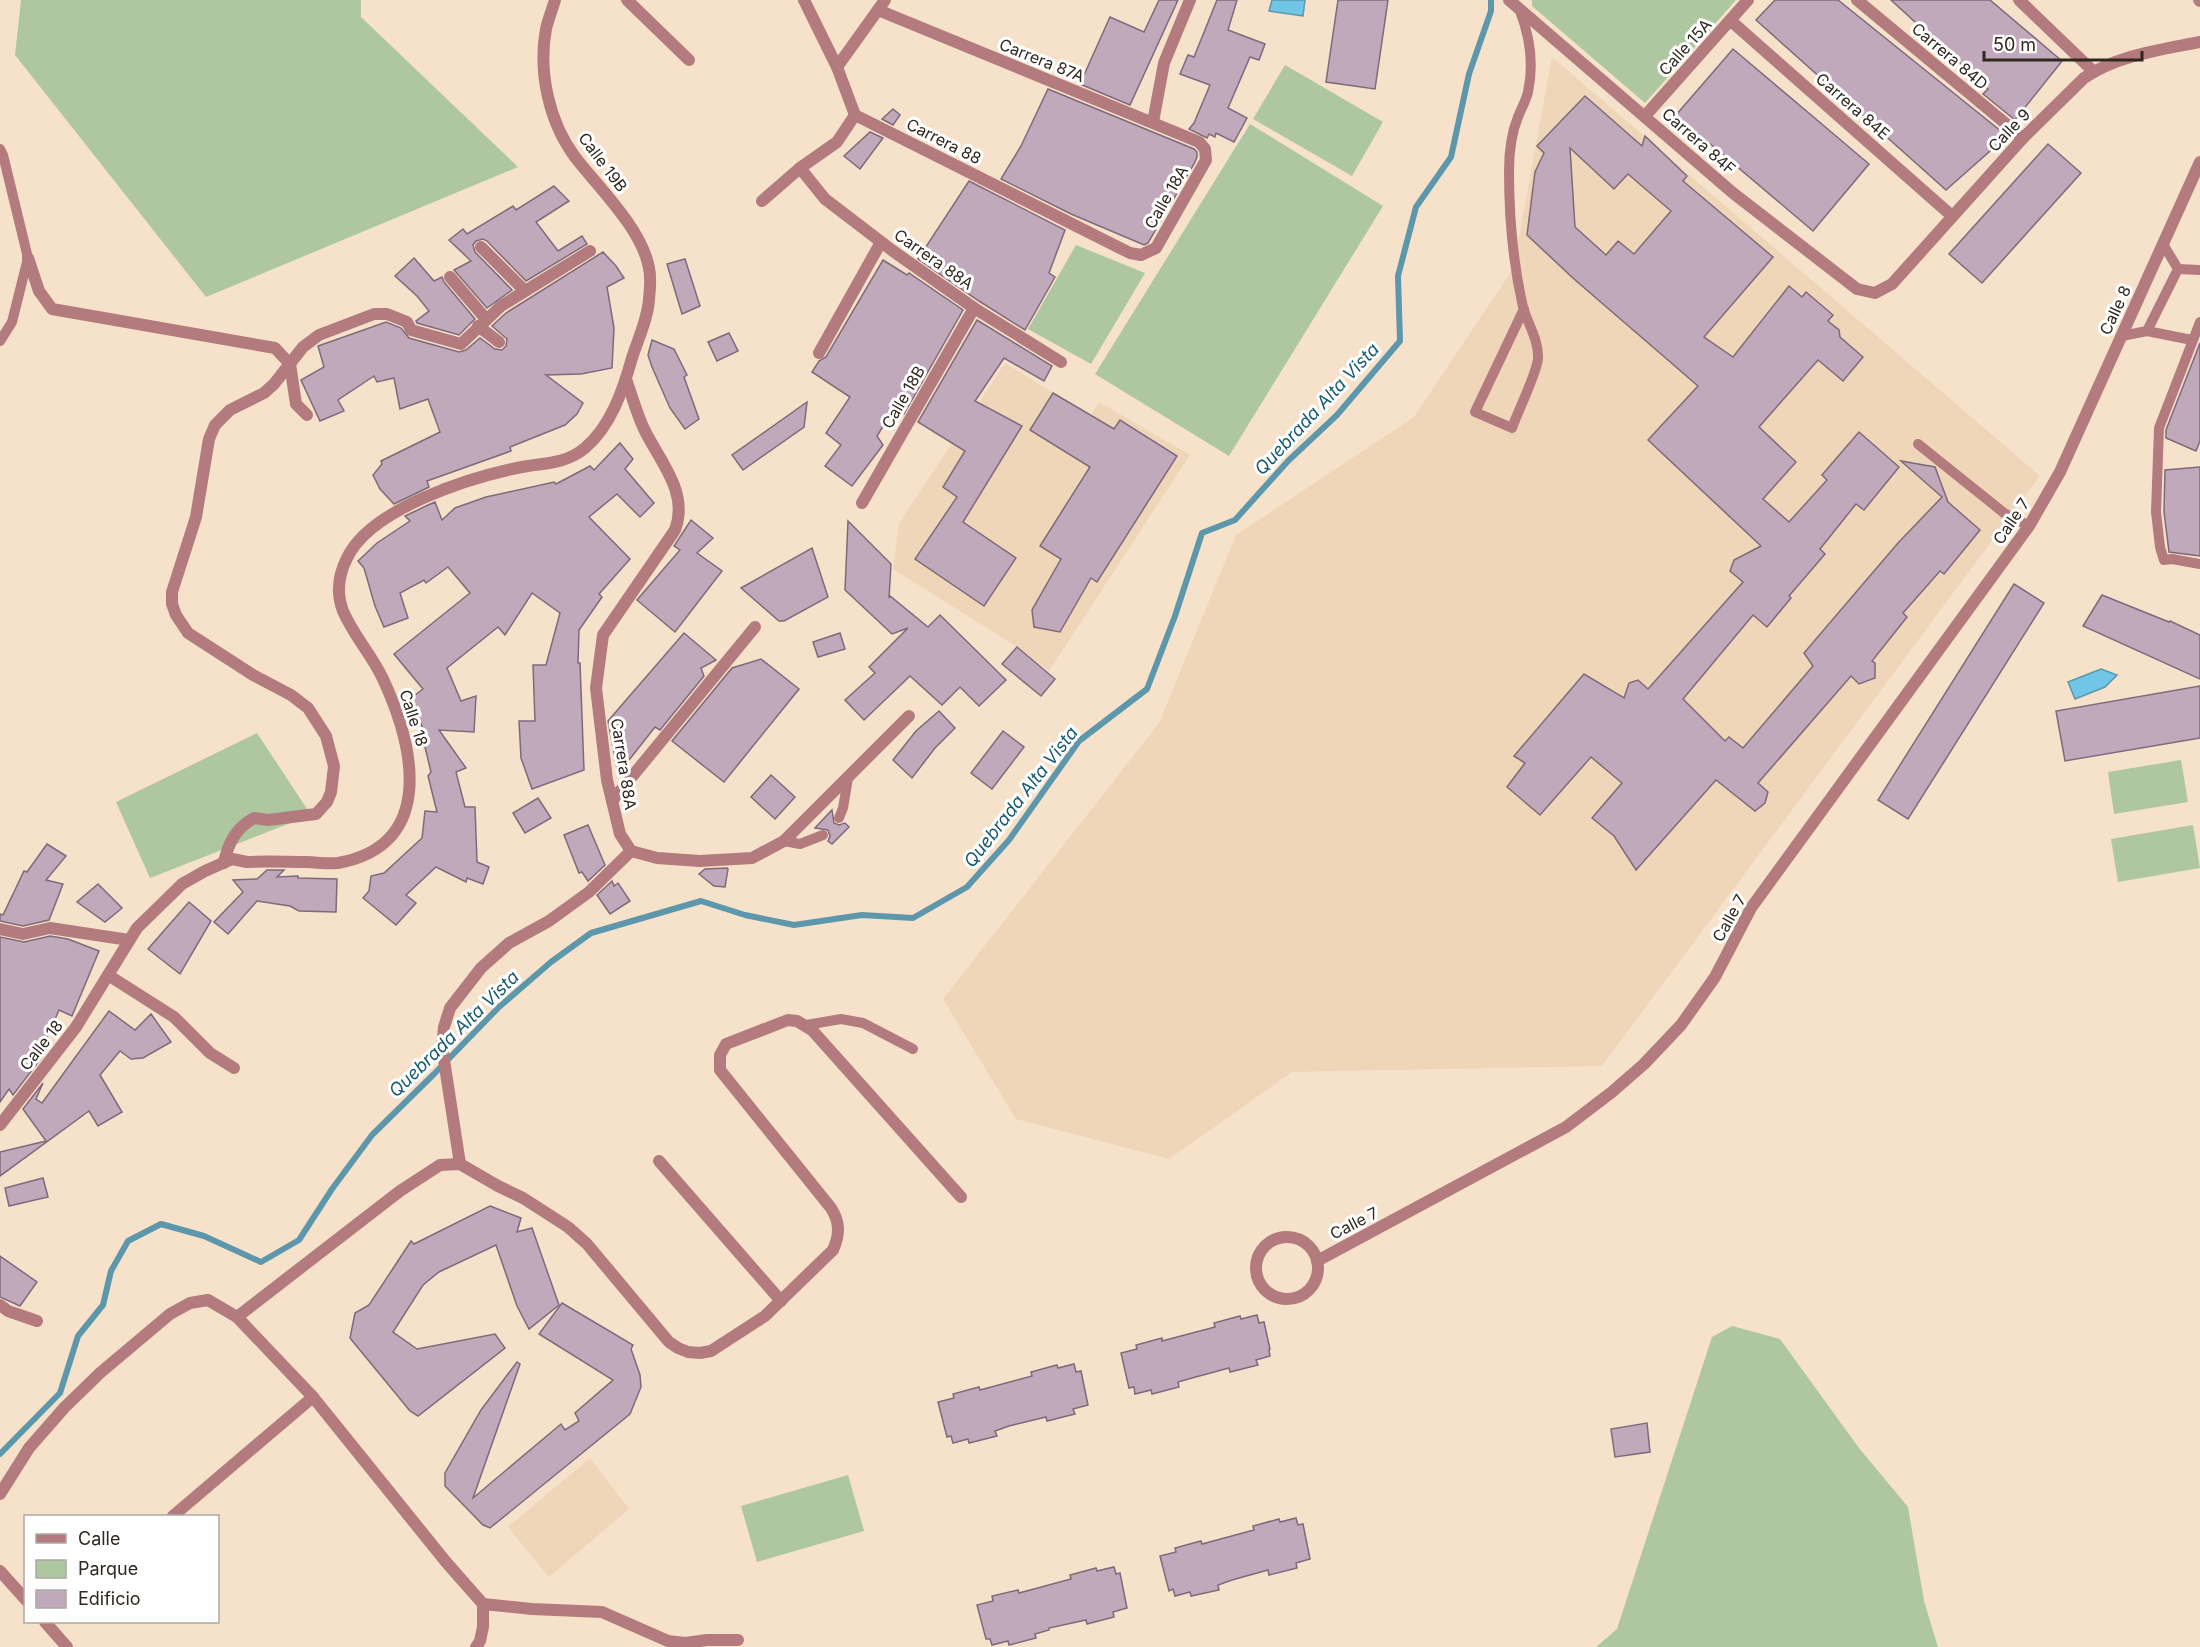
<svg xmlns="http://www.w3.org/2000/svg" width="2200" height="1647" font-family="Inter,sans-serif">
<style>
.built{fill:#efd6b9}
.green{fill:#aec7a1}
.water{fill:#70c6e7;stroke:#5c97ab;stroke-width:1.5}
.lines{fill:none;stroke-linecap:round;stroke-linejoin:round}
.stream{stroke:#5c97ab;stroke-width:6}
.building{fill:#c1a9bc;stroke:#7f697a;stroke-width:1.5;fill-rule:evenodd}
.service{stroke:#b37b7d;stroke-width:10}
.pedestrian{stroke:#b37b7d;stroke-width:12}
.minor{stroke:#b37b7d;stroke-width:12}
.tertiary{stroke:#b37b7d;stroke-width:12}
.labels{text-anchor:middle;stroke-width:6;stroke-linejoin:round;paint-order:stroke}
.street-label{font-size:16px;fill:#2f281f;stroke:#fff}
.water-label{font-size:18px;font-style:italic;fill:#165b72;stroke:#fff}
</style>
<rect width="100%" height="100%" fill="#f6e2cb"/>
<g class="built">
<path d="M 1552,57 L 2040,476 L 1602,1066 L 1292,1072 L 1169,1159 L 1016,1119 L 943,999 L 1159,723 L 1236,535 L 1414,417 L 1513,269 Z"/>
<path d="M 1005,363 L 1091,416 L 1099,402 L 1190,455 L 1049,671 L 1017,647 L 893,569 L 899,523 Z"/>
<path d="M 590,1458 L 629,1509 L 549,1577 L 508,1527 Z"/>
</g>
<g class="green">
<path d="M 21,0 L 361,0 L 361,17 L 518,167 L 206,297 L 15,55 Z"/>
<path d="M 1532,0 L 1736,0 L 1645,103 L 1532,6 Z"/>
<path d="M 1285,65 L 1383,122 L 1352,176 L 1253,119 Z"/>
<path d="M 1250,124 L 1383,206 L 1229,456 L 1095,374 Z"/>
<path d="M 1076,245 L 1145,273 L 1091,364 L 1028,329 Z"/>
<path d="M 257,733 L 311,815 L 150,878 L 116,802 Z"/>
<path d="M 2181,760 L 2188,802 L 2114,814 L 2108,772 Z"/>
<path d="M 2193,825 L 2200,868 L 2118,882 L 2111,839 Z"/>
<path d="M 1732,1326 L 1780,1339 L 1859,1448 L 1908,1507 L 1924,1601 L 1938,1647 L 1596,1647 L 1617,1629 L 1712,1337 Z"/>
<path d="M 848,1475 L 864,1531 L 757,1562 L 741,1506 Z"/>
</g>
<g class="water">
<path d="M 1272,0 L 1305,0 L 1303,16 L 1269,11 Z"/>
<path d="M 2101,669 L 2117,675 L 2105,687 L 2075,699 L 2068,682 Z"/>
</g>
<g class="lines">
<path class="stream" d="M 0,1454 L 60,1393 L 78,1336 L 103,1305 L 111,1271 L 128,1241 L 161,1224 L 204,1236 L 261,1262 L 299,1240 L 332,1189 L 372,1135 L 434,1074 L 499,1007 L 551,962 L 591,933 L 701,901 L 745,915 L 794,925 L 862,915 L 913,918 L 967,887 L 1009,840 L 1079,741 L 1147,689 L 1175,616 L 1202,533 L 1235,520 L 1288,461 L 1337,415 L 1400,341 L 1398,276 L 1416,207 L 1451,157 L 1469,74 L 1491,11 L 1491,0"/>
</g>
<g class="building">
<path d="M 1159,0 L 1178,0 L 1130,105 L 1080,84 L 1110,17 L 1144,32 Z"/>
<path d="M 1217,0 L 1237,0 L 1228,30 L 1265,44 L 1259,60 L 1250,57 L 1228,108 L 1247,118 L 1234,142 L 1216,133 L 1215,137 L 1209,134 L 1207,138 L 1189,129 L 1194,123 L 1210,85 L 1180,74 L 1188,55 L 1194,57 Z"/>
<path d="M 1338,0 L 1388,0 L 1375,89 L 1326,82 Z"/>
<path d="M 1775,0 L 1838,0 L 2007,136 L 1946,190 L 1756,20 Z"/>
<path d="M 1891,0 L 1990,0 L 2062,61 L 2015,120 L 1983,94 L 1988,89 Z"/>
<path d="M 1733,49 L 1869,164 L 1813,231 L 1676,115 Z"/>
<path d="M 1048,89 L 1194,149 L 1197,152 L 1197,157 L 1194,164 L 1148,243 L 1144,245 L 1071,214 L 1001,179 L 1021,146 Z"/>
<path d="M 1585,96 L 1642,146 L 1645,136 L 1687,176 L 1683,181 L 1773,257 L 1704,337 L 1733,357 L 1789,286 L 1802,297 L 1806,292 L 1833,315 L 1828,321 L 1839,330 L 1840,337 L 1863,357 L 1843,381 L 1818,360 L 1759,427 L 1796,462 L 1763,499 L 1789,522 L 1827,480 L 1822,475 L 1859,432 L 1899,467 L 1864,510 L 1856,504 L 1820,549 L 1825,554 L 1789,596 L 1791,598 L 1767,627 L 1753,615 L 1683,699 L 1725,741 L 1729,737 L 1743,748 L 1813,666 L 1804,653 L 1898,543 L 1942,497 L 1901,461 L 1935,467 L 1948,502 L 1980,530 L 1944,574 L 1940,571 L 1903,613 L 1907,617 L 1872,661 L 1875,663 L 1875,678 L 1859,684 L 1851,676 L 1758,783 L 1768,792 L 1765,803 L 1755,811 L 1716,780 L 1636,870 L 1614,836 L 1592,818 L 1622,783 L 1591,757 L 1540,815 L 1507,787 L 1525,763 L 1514,756 L 1584,674 L 1624,698 L 1629,683 L 1638,680 L 1648,689 L 1743,582 L 1730,571 L 1734,560 L 1761,546 L 1648,440 L 1698,386 L 1574,279 L 1527,235 L 1535,172 L 1544,153 L 1537,146 ZM 1570,148 L 1614,189 L 1628,174 L 1671,211 L 1634,254 L 1618,241 L 1606,255 L 1575,227 Z"/>
<path d="M 893,109 L 900,115 L 893,125 L 882,119 Z"/>
<path d="M 870,132 L 883,138 L 860,169 L 844,156 Z"/>
<path d="M 2048,144 L 2081,173 L 1982,283 L 1949,254 Z"/>
<path d="M 969,181 L 1065,230 L 1049,273 L 1055,277 L 1025,330 L 979,301 L 918,259 Z"/>
<path d="M 554,186 L 569,201 L 536,222 L 558,251 L 582,236 L 587,244 L 526,281 L 487,241 L 483,239 L 476,241 L 473,245 L 475,252 L 512,290 L 487,308 L 454,270 L 471,261 L 449,240 L 463,229 L 467,234 L 513,206 L 516,210 Z"/>
<path d="M 603,252 L 616,266 L 624,278 L 607,287 L 614,328 L 612,368 L 581,374 L 546,375 L 583,403 L 577,414 L 565,425 L 510,447 L 511,451 L 427,481 L 429,487 L 394,504 L 380,489 L 373,475 L 382,464 L 381,461 L 440,432 L 428,399 L 400,409 L 394,378 L 377,382 L 374,376 L 338,400 L 344,411 L 320,421 L 301,380 L 324,367 L 318,346 L 386,322 L 401,328 L 409,338 L 459,352 L 466,350 L 480,338 L 495,349 L 502,350 L 506,346 L 507,339 L 492,326 L 506,313 Z"/>
<path d="M 414,258 L 434,281 L 442,277 L 444,282 L 475,319 L 459,335 L 417,323 L 416,321 L 429,311 L 417,296 L 395,276 Z"/>
<path d="M 685,259 L 700,306 L 682,314 L 667,264 Z"/>
<path d="M 883,260 L 907,275 L 909,273 L 963,310 L 904,414 L 894,408 L 877,436 L 883,445 L 852,486 L 825,466 L 841,445 L 826,433 L 850,397 L 812,372 L 819,361 L 826,357 Z"/>
<path d="M 977,320 L 1052,366 L 1044,381 L 1004,358 L 975,401 L 1022,426 L 963,522 L 1016,558 L 984,606 L 915,559 L 957,497 L 943,487 L 965,451 L 918,422 Z"/>
<path d="M 729,333 L 738,351 L 717,361 L 708,342 Z"/>
<path d="M 652,340 L 674,349 L 687,375 L 684,377 L 699,419 L 685,429 L 670,408 L 652,367 L 648,355 Z"/>
<path d="M 2200,343 L 2200,441 L 2196,451 L 2166,438 L 2166,430 Z"/>
<path d="M 1053,393 L 1114,429 L 1120,420 L 1177,456 L 1097,582 L 1091,578 L 1060,632 L 1034,627 L 1032,610 L 1061,559 L 1040,546 L 1090,467 L 1030,430 Z"/>
<path d="M 807,402 L 804,427 L 743,470 L 732,455 Z"/>
<path d="M 620,443 L 633,459 L 625,469 L 654,503 L 640,517 L 617,494 L 589,517 L 630,559 L 599,594 L 602,597 L 579,630 L 578,663 L 580,663 L 584,770 L 532,789 L 521,758 L 519,721 L 535,721 L 533,665 L 546,665 L 560,613 L 532,593 L 505,635 L 498,627 L 447,668 L 461,701 L 476,696 L 474,732 L 439,730 L 466,768 L 456,772 L 465,807 L 475,807 L 477,862 L 489,867 L 483,884 L 467,878 L 466,882 L 436,867 L 406,895 L 416,903 L 396,925 L 363,898 L 369,891 L 371,876 L 384,873 L 422,838 L 425,811 L 437,812 L 428,776 L 431,772 L 424,743 L 429,742 L 410,699 L 423,689 L 394,654 L 470,593 L 448,567 L 426,583 L 424,580 L 400,593 L 408,618 L 384,627 L 375,606 L 364,568 L 358,561 L 377,543 L 410,521 L 405,516 L 428,505 L 435,502 L 442,520 L 455,508 L 486,497 L 554,482 L 556,484 L 590,466 L 594,470 Z"/>
<path d="M 2200,467 L 2200,556 L 2169,552 L 2164,512 L 2165,470 Z"/>
<path d="M 691,520 L 713,538 L 697,553 L 722,571 L 675,632 L 637,600 L 680,550 L 674,546 Z"/>
<path d="M 848,521 L 891,564 L 889,598 L 890,596 L 928,627 L 940,615 L 1006,680 L 979,706 L 960,687 L 942,705 L 910,676 L 864,720 L 845,700 L 875,673 L 869,667 L 908,628 L 892,634 L 845,590 Z"/>
<path d="M 812,548 L 828,597 L 784,621 L 779,621 L 741,588 Z"/>
<path d="M 2014,584 L 2044,603 L 1908,819 L 1878,800 Z"/>
<path d="M 2102,595 L 2169,622 L 2170,621 L 2200,635 L 2200,679 L 2083,626 Z"/>
<path d="M 684,633 L 716,660 L 701,668 L 704,676 L 660,730 L 655,727 L 618,774 L 608,721 Z"/>
<path d="M 840,633 L 845,649 L 818,657 L 813,642 Z"/>
<path d="M 1017,647 L 1055,679 L 1041,696 L 1002,664 Z"/>
<path d="M 761,659 L 799,689 L 724,782 L 672,741 L 732,668 Z"/>
<path d="M 2200,686 L 2200,738 L 2065,761 L 2056,711 Z"/>
<path d="M 939,711 L 955,728 L 935,748 L 912,778 L 893,760 L 916,731 Z"/>
<path d="M 1003,731 L 1024,747 L 992,789 L 971,773 Z"/>
<path d="M 771,775 L 795,797 L 775,819 L 751,797 Z"/>
<path d="M 538,798 L 551,818 L 525,833 L 513,813 Z"/>
<path d="M 832,810 L 834,823 L 839,825 L 845,823 L 849,827 L 832,844 L 828,841 L 830,836 L 828,830 L 815,828 Z"/>
<path d="M 588,825 L 605,865 L 588,881 L 582,872 L 579,873 L 564,835 Z"/>
<path d="M 47,844 L 66,856 L 46,880 L 63,884 L 49,920 L 23,926 L 0,921 L 0,914 L 3,915 L 24,871 L 27,872 Z"/>
<path d="M 727,868 L 728,869 L 725,887 L 714,886 L 699,874 L 705,869 Z"/>
<path d="M 267,870 L 284,870 L 277,877 L 298,876 L 298,878 L 337,879 L 336,912 L 299,911 L 290,906 L 257,901 L 228,934 L 214,922 L 243,892 L 233,880 L 257,879 Z"/>
<path d="M 612,881 L 614,886 L 618,883 L 630,901 L 610,914 L 597,895 Z"/>
<path d="M 98,884 L 122,908 L 105,922 L 77,902 Z"/>
<path d="M 189,902 L 211,921 L 180,974 L 148,949 Z"/>
<path d="M 50,936 L 68,939 L 99,951 L 72,1016 L 59,1010 L 40,1054 L 43,1056 L 13,1095 L 9,1089 L 0,1102 L 0,937 L 24,942 Z"/>
<path d="M 109,1011 L 135,1030 L 151,1014 L 171,1042 L 143,1058 L 131,1059 L 120,1051 L 100,1075 L 122,1112 L 98,1126 L 89,1111 L 0,1176 L 0,1152 L 46,1141 L 23,1109 L 43,1083 L 36,1099 L 42,1103 Z"/>
<path d="M 43,1178 L 48,1197 L 9,1206 L 5,1188 Z"/>
<path d="M 490,1206 L 521,1218 L 517,1232 L 532,1228 L 559,1305 L 529,1329 L 517,1306 L 496,1245 L 439,1272 L 423,1285 L 393,1332 L 417,1349 L 495,1334 L 505,1348 L 418,1416 L 410,1411 L 350,1338 L 355,1313 L 369,1305 L 411,1241 L 414,1244 Z"/>
<path d="M 0,1256 L 37,1282 L 20,1306 L 0,1297 Z"/>
<path d="M 562,1303 L 633,1345 L 631,1349 L 640,1375 L 641,1387 L 630,1414 L 490,1528 L 483,1525 L 445,1486 L 445,1473 L 481,1410 L 517,1362 L 520,1364 L 473,1498 L 561,1424 L 565,1430 L 579,1421 L 575,1413 L 613,1380 L 539,1334 Z"/>
<path d="M 1257,1315 L 1259,1323 L 1264,1322 L 1270,1349 L 1269,1350 L 1270,1356 L 1256,1360 L 1258,1365 L 1230,1372 L 1229,1368 L 1192,1378 L 1178,1382 L 1179,1387 L 1152,1394 L 1151,1390 L 1135,1394 L 1134,1387 L 1129,1388 L 1121,1353 L 1137,1349 L 1136,1345 L 1162,1338 L 1162,1341 L 1215,1327 L 1214,1323 L 1240,1316 L 1241,1319 Z"/>
<path d="M 1074,1364 L 1076,1372 L 1081,1371 L 1088,1405 L 1073,1409 L 1075,1414 L 1047,1421 L 1046,1417 L 1009,1426 L 995,1431 L 997,1436 L 969,1443 L 968,1439 L 953,1443 L 951,1436 L 947,1437 L 938,1402 L 954,1398 L 953,1394 L 979,1387 L 980,1390 L 1032,1376 L 1031,1372 L 1057,1365 L 1058,1368 Z"/>
<path d="M 1647,1423 L 1650,1452 L 1615,1457 L 1611,1429 Z"/>
<path d="M 1296,1518 L 1298,1525 L 1303,1524 L 1310,1559 L 1296,1563 L 1297,1568 L 1269,1575 L 1268,1570 L 1232,1580 L 1218,1585 L 1219,1590 L 1191,1596 L 1190,1592 L 1175,1596 L 1173,1589 L 1169,1591 L 1160,1556 L 1176,1552 L 1175,1548 L 1201,1541 L 1202,1544 L 1254,1530 L 1253,1526 L 1279,1519 L 1280,1522 Z"/>
<path d="M 1114,1567 L 1116,1574 L 1120,1573 L 1127,1608 L 1113,1612 L 1114,1617 L 1087,1624 L 1086,1620 L 1049,1628 L 1049,1630 L 1035,1634 L 1036,1638 L 1009,1645 L 1008,1641 L 992,1645 L 990,1639 L 986,1639 L 977,1605 L 993,1601 L 992,1596 L 1018,1590 L 1019,1593 L 1071,1579 L 1070,1575 L 1096,1568 L 1097,1571 Z"/>
</g>
<g class="lines">
<g class="service">
<path d="M 1520,11 C 1530,37 1534,64 1528,92 C 1526,101 1521,109 1518,117 C 1511,134 1509,153 1509,171 C 1509,216 1513,263 1523,307 C 1528,325 1539,340 1538,359 C 1536,375 1518,411 1512,428 L 1475,412 L 1524,309"/>
<path d="M 0,149 L 3,155 L 28,258 L 12,322 L 0,341"/>
<path d="M 2178,269 L 2200,270"/>
<path d="M 2200,322 L 2159,428 L 2156,512 L 2160,547 L 2164,560 L 2172,559 L 2200,564"/>
<path d="M 2147,331 L 2192,340"/>
<path d="M 2122,336 L 2147,331 L 2178,269 L 2163,244"/>
<path d="M 1918,444 L 2004,513 L 2029,526"/>
<path d="M 839,818 L 843,808 L 848,778"/>
<path d="M 784,841 L 800,844 L 823,835"/>
<path d="M 806,1025 L 841,1019 L 863,1023 L 913,1049"/>
</g>
<path class="pedestrian" d="M 173,1516 L 313,1397"/>
<g class="minor">
<path d="M 627,0 L 689,60"/>
<path d="M 804,0 L 837,67 L 855,115 L 1130,253 L 1141,255 L 1156,248 L 1206,160 L 1205,149 L 1199,142 L 878,10"/>
<path d="M 1509,0 L 1733,193 L 1857,289 L 1875,293 L 1892,284 L 2023,138 L 2084,78 C 2118,55 2160,50 2200,42"/>
<path d="M 1857,0 L 2023,138"/>
<path d="M 2019,0 L 2094,72"/>
<path d="M 2199,0 L 2200,1"/>
<path d="M 1731,21 L 1952,216"/>
<path d="M 837,67 L 885,0"/>
<path d="M 1645,116 L 1748,0"/>
<path d="M 1153,122 L 1164,63 L 1190,0"/>
<path d="M 800,168 L 825,199 L 893,251 L 974,308 L 1061,362"/>
<path d="M 762,201 L 800,168 L 837,142 L 855,115"/>
<path d="M 481,247 L 524,290"/>
<path d="M 28,258 L 39,291 L 52,309 L 275,348 L 290,364 L 296,404 L 307,415"/>
<path d="M 450,277 L 486,319"/>
<path d="M 478,326 L 499,342"/>
<path d="M 819,353 L 881,242"/>
<path d="M 626,379 C 632,396 637,415 645,431 C 661,463 689,493 675,530 L 603,635 L 596,688 L 607,780 L 620,834 L 631,851 L 657,858 L 700,861 L 752,858 L 784,841 L 909,716"/>
<path d="M 862,503 L 974,308"/>
<path d="M 612,801 L 755,627"/>
<path d="M 224,863 C 228,843 236,828 254,818 L 268,820 L 316,814 L 327,802 L 331,792 L 334,766 L 326,736 L 308,708 L 291,695 L 253,675 L 188,633 L 176,615 L 172,604 L 172,592 L 196,517 L 209,439 L 215,425 L 230,410 L 264,393 L 274,384 L 303,347 L 319,335 L 374,314 L 387,314 L 407,322 L 411,330 L 461,344 L 501,306 L 590,251"/>
<path d="M 0,929 L 23,934 L 50,928 L 129,940"/>
<path d="M 108,975 L 174,1017 L 210,1053 L 234,1068"/>
<path d="M 659,1161 L 781,1301"/>
<path d="M 460,1164 L 442,1047 L 444,1027 L 450,1008 L 481,968 L 509,943 L 549,921 L 589,892 L 631,851"/>
<circle cx="1287" cy="1268" r="31"/>
<path d="M 1317,1261 L 1566,1127 L 1612,1092 L 1644,1064 L 1681,1025 L 1715,977 L 1751,908 L 2029,526 L 2060,472 L 2200,162"/>
<path d="M 0,1305 L 8,1311 L 37,1321"/>
<path d="M 237,1317 L 400,1191 L 440,1165 L 460,1164 L 498,1186 L 523,1198 L 568,1227 L 587,1244 L 669,1342 L 678,1348 L 688,1352 L 700,1353 L 711,1351 L 765,1316 L 833,1250 C 840,1234 840,1222 831,1208 L 720,1070 L 720,1055 L 726,1044 L 788,1020 L 797,1021 L 812,1030 L 961,1197"/>
<path d="M 0,1494 L 29,1448 L 64,1408 L 100,1373 L 170,1314 L 190,1303 L 208,1300 L 237,1317 L 313,1397 L 446,1562 L 483,1604 L 483,1627 L 480,1641 L 476,1647"/>
<path d="M 0,1571 L 26,1600"/>
<path d="M 483,1604 L 532,1609 L 602,1612 L 668,1641 L 685,1643 L 707,1640 L 738,1640"/>
<path d="M 45,1622 L 67,1647"/>
</g>
<path class="tertiary" d="M 0,1125 L 76,1027 L 137,928 L 182,884 L 205,871 L 232,859 L 247,862 C 267,861 287,862 308,862 C 318,863 329,864 338,863 C 437,845 414,746 383,679 C 372,655 353,635 343,611 C 336,593 339,574 347,558 C 371,508 471,477 522,467 C 544,463 566,464 585,448 C 611,426 623,390 632,358 C 638,339 648,318 649,299 C 650,290 651,277 649,268 C 642,229 599,188 575,157 C 549,122 538,72 546,29 C 548,20 552,10 555,0"/>
</g>
<g class="labels">
<g class="street-label">
<text transform="translate(1685 47) rotate(-48)" y="6">Calle 15A</text>
<text transform="translate(1950 56) rotate(40)" y="6">Carrera 84D</text>
<text transform="translate(1042 60) rotate(22)" y="6">Carrera 87A</text>
<text transform="translate(1853 106) rotate(41)" y="6">Carrera 84E</text>
<text transform="translate(2009 130) rotate(-46)" y="6">Calle 9</text>
<text transform="translate(944 141) rotate(27)" y="6">Carrera 88</text>
<text transform="translate(1699 141) rotate(41)" y="6">Carrera 84F</text>
<text transform="translate(603 162) rotate(53)" y="6">Calle 19B</text>
<text transform="translate(1166 197) rotate(-60)" y="6">Calle 18A</text>
<text transform="translate(934 259) rotate(35)" y="6">Carrera 88A</text>
<text transform="translate(2115 310) rotate(-65)" y="6">Calle 8</text>
<text transform="translate(903 397) rotate(-60)" y="6">Calle 18B</text>
<text transform="translate(2011 521) rotate(-56)" y="6">Calle 7</text>
<text transform="translate(414 718) rotate(72)" y="6">Calle 18</text>
<text transform="translate(624 764) rotate(81)" y="6">Carrera 88A</text>
<text transform="translate(1729 918) rotate(-61)" y="6">Calle 7</text>
<text transform="translate(41 1045) rotate(-52)" y="6">Calle 18</text>
<text transform="translate(1354 1223) rotate(-27)" y="6">Calle 7</text>
</g>
<g class="water-label">
<text transform="translate(1317 409) rotate(-47)" y="6">Quebrada Alta Vista</text>
<text transform="translate(1021 797) rotate(-52)" y="6">Quebrada Alta Vista</text>
<text transform="translate(454 1034) rotate(-44)" y="6">Quebrada Alta Vista</text>
</g>
</g>
<rect x="24" y="1515" width="195" height="108" fill="#ffffff" stroke="#aca9a5" stroke-width="1.5"/>
<rect x="36" y="1534" width="30" height="9" fill="#b37b7d" stroke="#aca9a5" stroke-width="1.5"/>
<text x="78" y="1545" font-size="18" fill="#2f281f">Calle</text>
<rect x="36" y="1560" width="30" height="18" fill="#aec7a1" stroke="#aca9a5" stroke-width="1.5"/>
<text x="78" y="1575" font-size="18" fill="#2f281f">Parque</text>
<rect x="36" y="1590" width="30" height="18" fill="#c1a9bc" stroke="#aca9a5" stroke-width="1.5"/>
<text x="78" y="1605" font-size="18" fill="#2f281f">Edificio</text>
<path d="M1984 51v9h158v-9" fill="none" stroke="#2f281f" stroke-width="3"/>
<text x="1993" y="51" font-size="18" fill="#2f281f" stroke="#ffffff" stroke-width="4.5" paint-order="stroke">50 m</text>
</svg>
